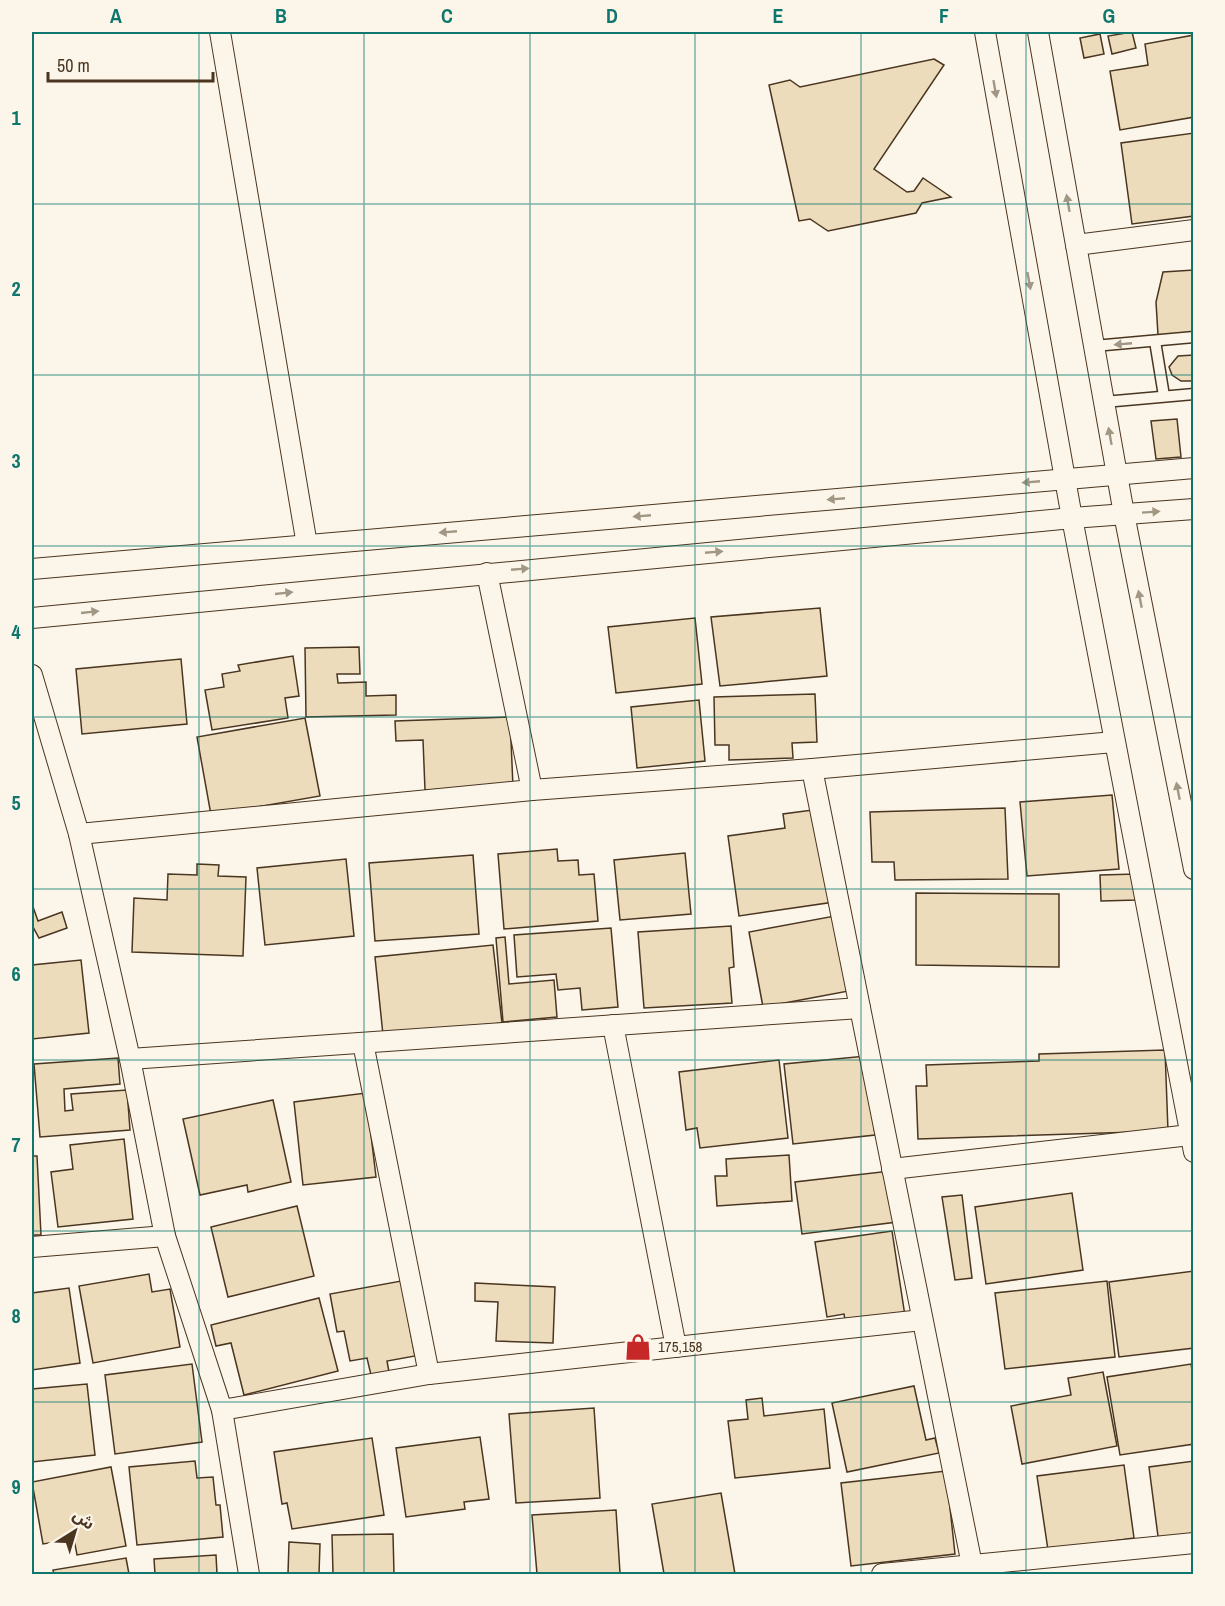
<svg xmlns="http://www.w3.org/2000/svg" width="1225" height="1606" font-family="'Archivo Narrow','Noto Sans Arabic',sans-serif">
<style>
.building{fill:#ecdcbc;stroke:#4a3520;stroke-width:1.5}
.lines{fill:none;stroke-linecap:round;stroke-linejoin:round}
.lane-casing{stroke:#4a3520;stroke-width:13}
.street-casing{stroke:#4a3520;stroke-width:22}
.lane{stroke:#fbf6e9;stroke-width:10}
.street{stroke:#fbf6e9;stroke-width:20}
.oneway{fill:#a29684}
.grid{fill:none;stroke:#0f766e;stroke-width:1.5;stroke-opacity:0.55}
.labels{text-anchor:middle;stroke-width:4.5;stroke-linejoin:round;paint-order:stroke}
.poi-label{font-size:15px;fill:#4a3520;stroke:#fbf6e9;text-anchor:start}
.neatline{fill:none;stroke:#0f766e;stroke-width:2}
.grid-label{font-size:20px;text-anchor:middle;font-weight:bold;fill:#0f766e}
</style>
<rect width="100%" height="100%" fill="#fbf6e9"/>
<g class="building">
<path d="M 1132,32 L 1136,48 L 1112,54 L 1108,36 Z"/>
<path d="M 1100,34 L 1104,54 L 1084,58 L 1080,38 Z"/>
<path d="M 1194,35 L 1194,117 L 1120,130 L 1110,71 L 1148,65 L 1145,44 Z"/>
<path d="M 934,59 L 944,65 L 874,169 L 907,192 L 914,191 L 923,178 L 951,197 L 922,203 L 916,213 L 828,231 L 810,219 L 799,221 L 769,85 L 790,80 L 800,87 Z"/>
<path d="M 1194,133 L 1194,216 L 1132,224 L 1121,143 Z"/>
<path d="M 1194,270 L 1194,334 L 1158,335 L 1156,302 L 1163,272 Z"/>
<path d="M 1194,355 L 1194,381 L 1181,381 L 1172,375 L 1169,367 L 1178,356 Z"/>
<path d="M 1177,419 L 1181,457 L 1156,459 L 1151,421 Z"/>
<path d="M 820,608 L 827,676 L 720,686 L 711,617 Z"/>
<path d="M 695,618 L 702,684 L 616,693 L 608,627 Z"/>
<path d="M 359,647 L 360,674 L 337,674 L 338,683 L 366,682 L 366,696 L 396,695 L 396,715 L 306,717 L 305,648 Z"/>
<path d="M 293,656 L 299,696 L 285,698 L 288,718 L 212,730 L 205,690 L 224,687 L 222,674 L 240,671 L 238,665 Z"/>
<path d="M 181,659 L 187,724 L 82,734 L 76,669 Z"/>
<path d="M 815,694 L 817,742 L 792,743 L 793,758 L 729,760 L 729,745 L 715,745 L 714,697 Z"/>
<path d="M 699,700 L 705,761 L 637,768 L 631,707 Z"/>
<path d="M 510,717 L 513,787 L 425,790 L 423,740 L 396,741 L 395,721 Z"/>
<path d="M 305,718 L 320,796 L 211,815 L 197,737 Z"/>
<path d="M 1112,795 L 1119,869 L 1027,876 L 1020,802 Z"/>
<path d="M 1005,808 L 1008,879 L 895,880 L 894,862 L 872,862 L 870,812 Z"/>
<path d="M 820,809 L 834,902 L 739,916 L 728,836 L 785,828 L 783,814 Z"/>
<path d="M 557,849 L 558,861 L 578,860 L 579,875 L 594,874 L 598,921 L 504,929 L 498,854 Z"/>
<path d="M 685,853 L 691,914 L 620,920 L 614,860 Z"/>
<path d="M 473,855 L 479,934 L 375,941 L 369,863 Z"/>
<path d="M 346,859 L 354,936 L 265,945 L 257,868 Z"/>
<path d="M 197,864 L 219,865 L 218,876 L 246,877 L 243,956 L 132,952 L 134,898 L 167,900 L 168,874 L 197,875 Z"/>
<path d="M 1137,874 L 1137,900 L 1101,901 L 1100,875 Z"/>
<path d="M 916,893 L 1059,894 L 1059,967 L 916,965 Z"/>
<path d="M 32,904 L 38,921 L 62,912 L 67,928 L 39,938 L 32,925 Z"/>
<path d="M 840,915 L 854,990 L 763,1007 L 749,932 Z"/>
<path d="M 731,926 L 734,967 L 729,968 L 732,1003 L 644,1008 L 638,932 Z"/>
<path d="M 611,928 L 618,1007 L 582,1010 L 580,988 L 558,990 L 556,974 L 517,977 L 514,935 Z"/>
<path d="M 505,937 L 509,984 L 554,980 L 557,1017 L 503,1022 L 496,938 Z"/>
<path d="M 493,945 L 502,1023 L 383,1035 L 375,957 Z"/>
<path d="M 81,960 L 89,1033 L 32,1039 L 32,965 Z"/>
<path d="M 1165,1050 L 1168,1131 L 918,1139 L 916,1086 L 927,1086 L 926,1065 L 1039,1061 L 1039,1054 Z"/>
<path d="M 866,1056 L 875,1135 L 793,1144 L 784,1064 Z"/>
<path d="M 118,1058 L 120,1084 L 64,1089 L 65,1111 L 73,1110 L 71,1094 L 127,1090 L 130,1130 L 40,1137 L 34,1064 Z"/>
<path d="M 779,1060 L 788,1138 L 700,1148 L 697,1128 L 686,1130 L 679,1072 Z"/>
<path d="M 366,1093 L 376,1177 L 303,1185 L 294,1102 Z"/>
<path d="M 273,1100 L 291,1182 L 248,1192 L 247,1185 L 200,1195 L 183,1119 Z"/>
<path d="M 124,1139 L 133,1219 L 58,1227 L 51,1172 L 73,1169 L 70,1145 Z"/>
<path d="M 789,1155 L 792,1201 L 717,1206 L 715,1176 L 727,1176 L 726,1159 Z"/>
<path d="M 32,1156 L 37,1156 L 41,1235 L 32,1235 Z"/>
<path d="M 890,1171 L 897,1222 L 802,1234 L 795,1182 Z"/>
<path d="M 1072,1193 L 1083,1270 L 986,1284 L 975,1207 Z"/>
<path d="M 962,1195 L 972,1278 L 955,1280 L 942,1197 Z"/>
<path d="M 297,1206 L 314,1276 L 228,1297 L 211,1227 Z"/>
<path d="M 892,1231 L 905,1316 L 846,1325 L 844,1314 L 827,1317 L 815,1242 Z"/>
<path d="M 1194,1271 L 1194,1348 L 1119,1357 L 1109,1282 Z"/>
<path d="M 149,1274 L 152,1292 L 170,1289 L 180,1347 L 93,1363 L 79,1286 Z"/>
<path d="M 401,1281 L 415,1356 L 387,1361 L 389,1372 L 371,1375 L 367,1358 L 350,1361 L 344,1331 L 337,1332 L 330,1294 Z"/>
<path d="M 1107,1281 L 1115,1357 L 1005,1369 L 995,1293 Z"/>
<path d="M 475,1283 L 555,1287 L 553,1343 L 496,1341 L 498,1302 L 475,1301 Z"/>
<path d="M 69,1288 L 80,1363 L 32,1370 L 32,1293 Z"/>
<path d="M 319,1298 L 338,1371 L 244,1395 L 231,1343 L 216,1346 L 211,1325 Z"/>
<path d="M 192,1364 L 202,1442 L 115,1454 L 105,1375 Z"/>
<path d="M 1191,1364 L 1194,1382 L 1194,1444 L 1120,1455 L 1107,1377 Z"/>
<path d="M 1103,1372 L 1117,1446 L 1022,1464 L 1011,1406 L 1071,1395 L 1068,1378 Z"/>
<path d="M 87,1384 L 95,1455 L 32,1462 L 32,1389 Z"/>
<path d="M 914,1386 L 926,1440 L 935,1438 L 939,1453 L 847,1472 L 832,1403 Z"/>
<path d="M 762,1398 L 764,1416 L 824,1409 L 830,1468 L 735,1478 L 728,1421 L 748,1419 L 746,1400 Z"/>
<path d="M 594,1408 L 600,1498 L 516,1503 L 509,1414 Z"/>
<path d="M 480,1437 L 489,1499 L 464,1502 L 465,1509 L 406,1517 L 396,1448 Z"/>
<path d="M 372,1438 L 384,1515 L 292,1529 L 287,1503 L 282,1504 L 274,1452 Z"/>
<path d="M 195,1461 L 197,1478 L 213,1477 L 216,1505 L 220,1505 L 223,1537 L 137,1545 L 129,1467 Z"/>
<path d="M 1194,1461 L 1194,1540 L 1159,1544 L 1149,1467 Z"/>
<path d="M 1124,1465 L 1134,1538 L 1048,1550 L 1037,1476 Z"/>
<path d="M 111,1467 L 126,1546 L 77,1555 L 74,1539 L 43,1544 L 32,1482 Z"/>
<path d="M 946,1471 L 955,1554 L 851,1566 L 841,1483 Z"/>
<path d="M 721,1493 L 735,1574 L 664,1574 L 652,1504 Z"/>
<path d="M 616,1510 L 620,1573 L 537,1574 L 532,1515 Z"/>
<path d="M 393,1534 L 394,1574 L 333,1574 L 332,1535 Z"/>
<path d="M 289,1542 L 320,1544 L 319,1574 L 288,1574 Z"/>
<path d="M 216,1555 L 217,1574 L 155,1574 L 154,1559 Z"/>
<path d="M 126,1558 L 129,1574 L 54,1574 L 53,1570 Z"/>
</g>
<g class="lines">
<defs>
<g id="lane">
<path d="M 1155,341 L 1164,396"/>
<path d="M 1094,346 L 1194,337"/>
<path d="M 1104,402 L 1194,394"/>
</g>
<g id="street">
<path d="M 220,32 L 307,545"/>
<path d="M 985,32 L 1072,518 L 1194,509"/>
<path d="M 1038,32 L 1124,514 L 1194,869"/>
<path d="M 1076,245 L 1194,230"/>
<path d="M 32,569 L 1194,468"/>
<path d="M 487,573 L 532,790"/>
<path d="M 32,618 L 1072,518 L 1194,1152"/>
<path d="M 32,675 L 79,834 L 130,1059 L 165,1236 L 222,1410 L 249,1574"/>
<path d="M 812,769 L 972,1565"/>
<path d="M 79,834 L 532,790 L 812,769 L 1114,742"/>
<path d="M 613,1025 L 676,1347"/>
<path d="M 363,1043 L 429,1374"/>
<path d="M 130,1059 L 860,1008"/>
<path d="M 892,1169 L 1190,1135"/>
<path d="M 32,1247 L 165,1236"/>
<path d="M 222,1410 L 429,1374 L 922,1320"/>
<path d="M 882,1574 L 1194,1543"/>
</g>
</defs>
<use href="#lane" class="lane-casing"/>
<use href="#street" class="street-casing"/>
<use href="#lane" class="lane"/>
<use href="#street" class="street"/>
</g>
<defs><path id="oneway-solid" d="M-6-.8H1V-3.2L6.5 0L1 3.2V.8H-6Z" transform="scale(1.5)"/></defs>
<g class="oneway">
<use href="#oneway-solid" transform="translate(995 89) rotate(80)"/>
<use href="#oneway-solid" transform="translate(1068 203) rotate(-100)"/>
<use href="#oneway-solid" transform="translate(1029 281) rotate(80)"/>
<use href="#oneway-solid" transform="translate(1123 344) rotate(175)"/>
<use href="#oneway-solid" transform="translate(1110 436) rotate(-100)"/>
<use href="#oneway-solid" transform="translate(1031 482) rotate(175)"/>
<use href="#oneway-solid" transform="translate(836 499) rotate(175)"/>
<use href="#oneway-solid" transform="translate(1151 512) rotate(-4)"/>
<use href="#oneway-solid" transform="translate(642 516) rotate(175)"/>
<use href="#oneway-solid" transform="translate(448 532) rotate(175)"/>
<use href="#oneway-solid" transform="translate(714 552) rotate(-5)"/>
<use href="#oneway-solid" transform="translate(520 569) rotate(-5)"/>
<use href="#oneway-solid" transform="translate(284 593) rotate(-6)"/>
<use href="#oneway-solid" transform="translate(1140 599) rotate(-101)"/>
<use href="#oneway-solid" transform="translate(90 612) rotate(-6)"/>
<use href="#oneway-solid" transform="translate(1178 791) rotate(-101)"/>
</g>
<path class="grid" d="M 199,32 L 199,1574M 364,32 L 364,1574M 530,32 L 530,1574M 695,32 L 695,1574M 861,32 L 861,1574M 1026,32 L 1026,1574M 32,204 L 1194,204M 32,375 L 1194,375M 32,546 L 1194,546M 32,717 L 1194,717M 32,889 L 1194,889M 32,1060 L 1194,1060M 32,1231 L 1194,1231M 32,1402 L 1194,1402"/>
<defs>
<symbol id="shop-bare" viewBox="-9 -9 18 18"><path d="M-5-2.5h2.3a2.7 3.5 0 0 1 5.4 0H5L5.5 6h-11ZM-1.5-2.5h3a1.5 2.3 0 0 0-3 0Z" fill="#c62828" stroke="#fbf6e9" stroke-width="2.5" paint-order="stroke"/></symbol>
</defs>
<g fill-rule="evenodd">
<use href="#shop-bare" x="619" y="1328" width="38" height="38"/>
</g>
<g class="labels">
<g class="poi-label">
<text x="658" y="1352">175,158</text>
</g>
</g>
<rect width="1225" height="1606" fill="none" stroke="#fbf6e9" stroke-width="66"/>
<g transform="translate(75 1531) rotate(37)" stroke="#fbf6e9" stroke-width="4.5" paint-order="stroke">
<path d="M0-4.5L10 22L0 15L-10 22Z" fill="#4a3520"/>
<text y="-9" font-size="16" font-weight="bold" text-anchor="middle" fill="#4a3520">ش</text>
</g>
<path d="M48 72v9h165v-9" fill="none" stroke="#4a3520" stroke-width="3"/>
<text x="57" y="72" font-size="18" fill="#4a3520" stroke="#fbf6e9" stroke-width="4.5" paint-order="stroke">50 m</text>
<rect x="33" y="33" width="1159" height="1540" class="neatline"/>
<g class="grid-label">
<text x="116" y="23">A</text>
<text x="281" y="23">B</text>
<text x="447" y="23">C</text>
<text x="612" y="23">D</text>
<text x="778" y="23">E</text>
<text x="944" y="23">F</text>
<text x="1109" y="23">G</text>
<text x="16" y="125">1</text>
<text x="16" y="296">2</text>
<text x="16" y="468">3</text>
<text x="16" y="639">4</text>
<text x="16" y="810">5</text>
<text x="16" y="981">6</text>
<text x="16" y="1152">7</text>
<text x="16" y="1323">8</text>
<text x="16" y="1494">9</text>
</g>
</svg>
